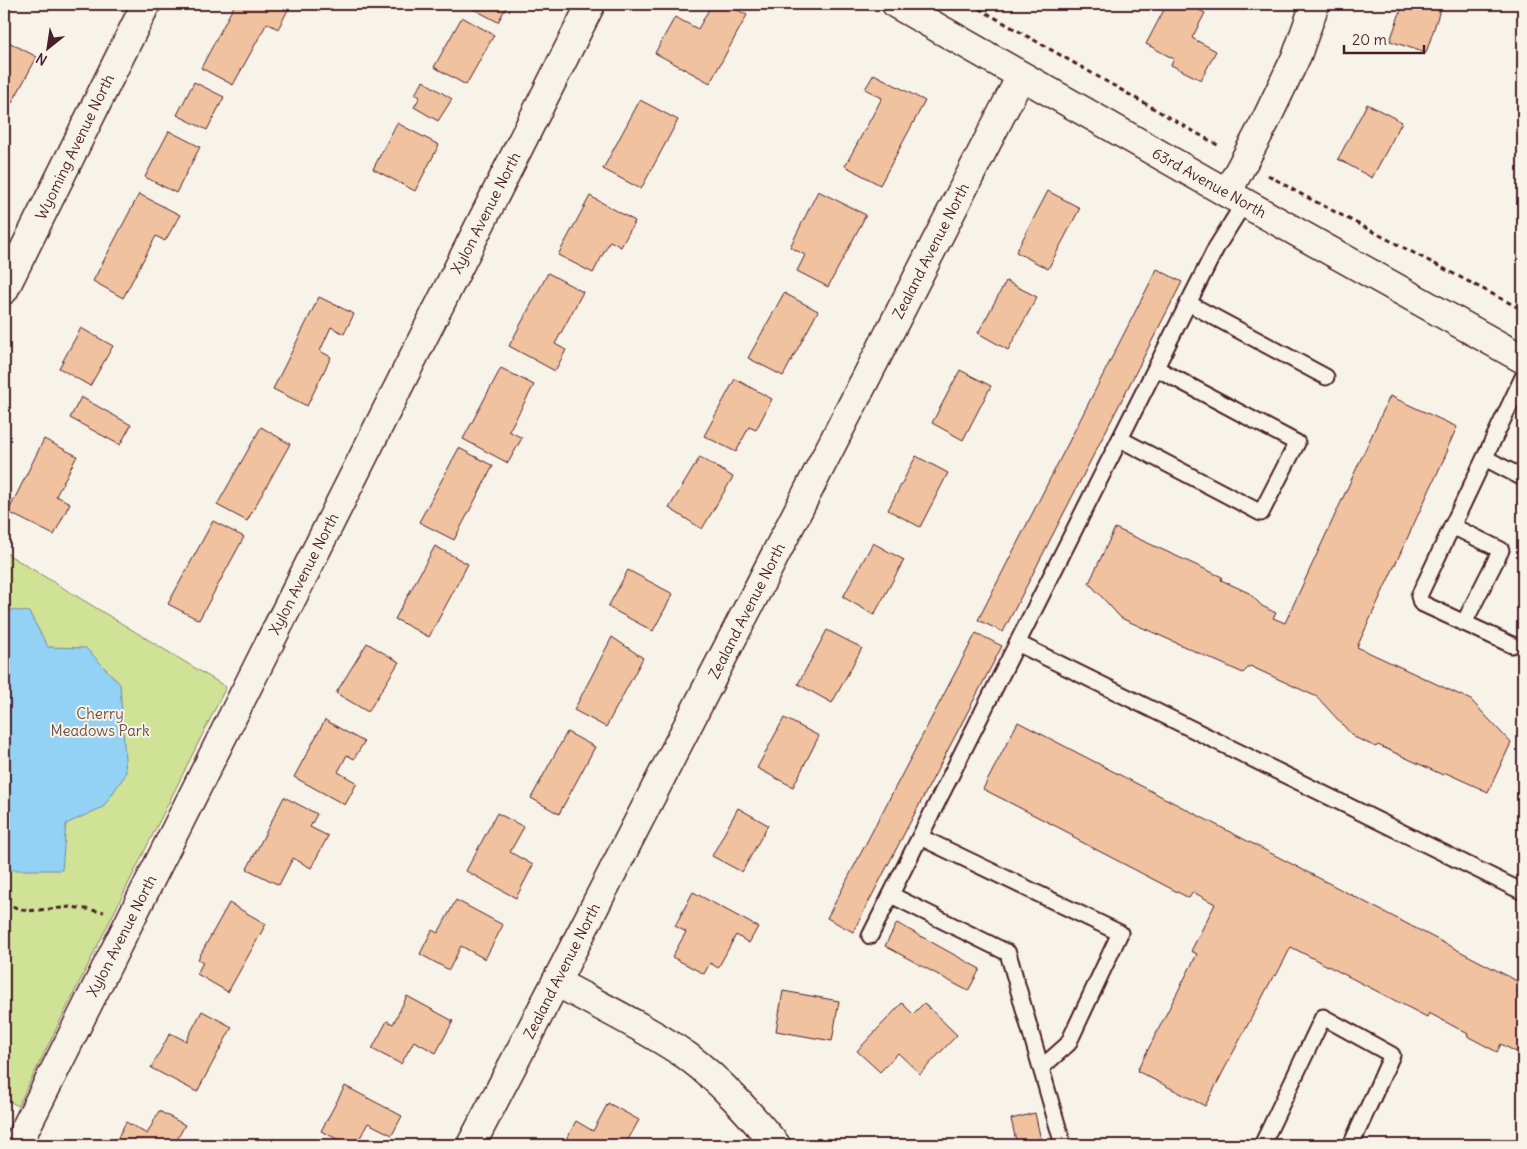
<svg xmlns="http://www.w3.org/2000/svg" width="1527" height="1149" font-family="Delius,sans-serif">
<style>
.green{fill:#d0e296;stroke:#8d8060}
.water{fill:#93d2f4;stroke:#768aa4}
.building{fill:#f0c29f;stroke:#4a1f2b}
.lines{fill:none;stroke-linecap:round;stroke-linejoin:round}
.service-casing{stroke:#4a1f2b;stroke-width:19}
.minor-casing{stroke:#4a1f2b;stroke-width:31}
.tertiary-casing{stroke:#4a1f2b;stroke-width:31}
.path{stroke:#4a1f2b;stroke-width:3;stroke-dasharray:5 4;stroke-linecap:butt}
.service{stroke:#f7f3e8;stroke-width:15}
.minor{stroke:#f7f3e8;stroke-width:28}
.tertiary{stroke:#f7f3e8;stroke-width:28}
.labels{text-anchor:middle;stroke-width:4;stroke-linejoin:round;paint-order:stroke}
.street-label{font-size:15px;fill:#4a1f2b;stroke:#f7f3e8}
.park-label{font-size:15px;fill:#6c5046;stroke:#f7f3e8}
</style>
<rect width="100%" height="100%" fill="#f7f3e8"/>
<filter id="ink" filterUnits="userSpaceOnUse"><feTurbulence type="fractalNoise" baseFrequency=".02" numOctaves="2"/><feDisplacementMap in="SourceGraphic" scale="10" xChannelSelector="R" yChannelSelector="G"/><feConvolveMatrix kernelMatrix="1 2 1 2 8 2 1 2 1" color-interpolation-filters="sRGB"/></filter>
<g filter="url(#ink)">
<path class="green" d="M 4,552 L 226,687 L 18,1106 L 4,1098 Z"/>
<path class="water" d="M 4,609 L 29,612 L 48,647 L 86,648 L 120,684 L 126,774 L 103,807 L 66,824 L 62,870 L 4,870 Z"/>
<g class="building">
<path d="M 235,4 L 291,4 L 278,29 L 267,23 L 233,85 L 201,68 Z"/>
<path d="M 464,4 L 508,4 L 498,22 Z"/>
<path d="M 712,4 L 727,4 L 747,15 L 710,83 L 655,53 L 675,17 L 698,29 Z"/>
<path d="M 1167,4 L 1186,4 L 1205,13 L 1192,38 L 1216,51 L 1201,80 L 1171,65 L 1174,59 L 1146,44 Z"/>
<path d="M 1403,4 L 1442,4 L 1426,53 L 1390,41 Z"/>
<path d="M 462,17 L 494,35 L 466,85 L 434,67 Z"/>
<path d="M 5,40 L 37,57 L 12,103 L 4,98 L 4,43 Z"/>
<path d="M 874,74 L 925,101 L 880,185 L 845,166 L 882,98 L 865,89 Z"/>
<path d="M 423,81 L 452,99 L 438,121 L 414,107 L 420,97 L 415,94 Z"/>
<path d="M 194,82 L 224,97 L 207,130 L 177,115 Z"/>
<path d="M 640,100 L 678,120 L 641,189 L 603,169 Z"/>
<path d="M 1367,104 L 1402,122 L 1372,178 L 1338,159 Z"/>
<path d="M 397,123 L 439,145 L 415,191 L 373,169 Z"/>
<path d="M 169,131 L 200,147 L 176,193 L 145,177 Z"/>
<path d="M 818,191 L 866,215 L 828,287 L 797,271 L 805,255 L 790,247 Z"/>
<path d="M 1048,191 L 1080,208 L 1048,269 L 1016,252 Z"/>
<path d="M 139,194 L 180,215 L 165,241 L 156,236 L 123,298 L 93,281 Z"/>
<path d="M 590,196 L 635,221 L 621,247 L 610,241 L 593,273 L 558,255 Z"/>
<path d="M 1157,269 L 1182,282 L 1003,632 L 978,620 Z"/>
<path d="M 548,273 L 583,292 L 555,344 L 566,350 L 555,371 L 509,346 Z"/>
<path d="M 1006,281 L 1037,297 L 1008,350 L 978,333 Z"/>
<path d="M 784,293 L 818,311 L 783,376 L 748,358 Z"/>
<path d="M 319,297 L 354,314 L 344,334 L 331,327 L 320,351 L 331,357 L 307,406 L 273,389 Z"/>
<path d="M 81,328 L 113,346 L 90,386 L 59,368 Z"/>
<path d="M 501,368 L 534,385 L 509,431 L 522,438 L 508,463 L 463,439 Z"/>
<path d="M 960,370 L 991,386 L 963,440 L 932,423 Z"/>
<path d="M 735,379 L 772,399 L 756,430 L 749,427 L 736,452 L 704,436 Z"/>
<path d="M 1390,396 L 1457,427 L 1447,449 L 1448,450 L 1357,647 L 1471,700 L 1511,743 L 1488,792 L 1446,773 L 1443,775 L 1378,745 L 1376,747 L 1354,737 L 1317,697 L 1250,666 L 1243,673 L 1121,618 L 1089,583 L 1115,528 L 1222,577 L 1221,580 L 1249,593 L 1262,606 L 1276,613 L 1273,618 L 1285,623 Z"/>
<path d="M 81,397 L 131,425 L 120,445 L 70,418 Z"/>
<path d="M 261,427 L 290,444 L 247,521 L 217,505 Z"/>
<path d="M 44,439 L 77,456 L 56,496 L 70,503 L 54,535 L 8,512 Z"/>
<path d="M 459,448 L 493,466 L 454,540 L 419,522 Z"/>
<path d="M 916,456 L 948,473 L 920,527 L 888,510 Z"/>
<path d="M 700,457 L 733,477 L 702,529 L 669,508 Z"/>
<path d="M 213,521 L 244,537 L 199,620 L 168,604 Z"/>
<path d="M 873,543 L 904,560 L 874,615 L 843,597 Z"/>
<path d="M 435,546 L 468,564 L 429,637 L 395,619 Z"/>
<path d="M 628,570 L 673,594 L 653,631 L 608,607 Z"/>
<path d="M 827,630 L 862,648 L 832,703 L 798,684 Z"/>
<path d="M 976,633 L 1002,646 L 853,932 L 827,918 Z"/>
<path d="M 612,637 L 643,658 L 606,727 L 574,710 Z"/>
<path d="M 367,643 L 399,662 L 368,712 L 336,693 Z"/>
<path d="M 784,718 L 819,736 L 793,787 L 757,768 Z"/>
<path d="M 325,720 L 364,742 L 354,759 L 347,755 L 338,772 L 357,783 L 345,805 L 294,777 Z"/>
<path d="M 1018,722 L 1523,984 L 1522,1055 L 1501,1044 L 1497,1052 L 1467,1036 L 1468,1034 L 1429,1013 L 1427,1017 L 1291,947 L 1276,976 L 1274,975 L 1205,1106 L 1137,1071 L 1197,954 L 1191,951 L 1215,904 L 1193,892 L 1189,898 L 1072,837 L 1073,835 L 983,789 Z"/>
<path d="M 567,732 L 595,747 L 559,814 L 531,798 Z"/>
<path d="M 284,797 L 317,814 L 310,827 L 328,836 L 311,868 L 293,858 L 279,885 L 247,869 Z"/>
<path d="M 738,808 L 768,825 L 742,872 L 712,856 Z"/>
<path d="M 497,813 L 524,827 L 510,852 L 533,865 L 516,898 L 466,871 Z"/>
<path d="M 693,892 L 758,927 L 749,943 L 736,935 L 718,968 L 710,963 L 704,974 L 672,957 L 686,932 L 675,926 Z"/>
<path d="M 456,900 L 503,925 L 485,959 L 461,946 L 449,970 L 420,954 L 432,930 L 438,933 Z"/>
<path d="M 229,903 L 266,924 L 228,992 L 197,974 L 203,962 L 198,959 Z"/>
<path d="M 897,923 L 980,969 L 968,991 L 885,946 Z"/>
<path d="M 783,991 L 839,1001 L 832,1041 L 776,1031 Z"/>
<path d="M 407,996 L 453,1021 L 436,1053 L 414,1041 L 401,1064 L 372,1049 L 387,1021 L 393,1024 Z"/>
<path d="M 902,1003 L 913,1014 L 924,1003 L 957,1035 L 920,1074 L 898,1053 L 880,1072 L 857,1051 Z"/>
<path d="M 202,1011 L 232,1027 L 197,1092 L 151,1068 L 170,1033 L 186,1041 Z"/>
<path d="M 345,1086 L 402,1116 L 392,1135 L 368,1123 L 356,1145 L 349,1145 L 321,1131 Z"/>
<path d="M 608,1103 L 639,1120 L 625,1145 L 563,1145 L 576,1121 L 593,1131 Z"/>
<path d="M 159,1111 L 185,1125 L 174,1145 L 114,1145 L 126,1122 L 147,1134 Z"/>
<path d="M 1035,1113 L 1042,1145 L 1017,1145 L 1011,1119 Z"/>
</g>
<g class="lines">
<defs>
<g id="service">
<path d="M 1188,303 L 1326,377"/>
<path d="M 1120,439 L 1261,513 L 1297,443 L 1156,368"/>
<path d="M 1485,458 L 1523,478"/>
<path d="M 1452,526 L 1501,550 L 1464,623"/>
<path d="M 1017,643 L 1523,892"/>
<path d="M 1512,645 L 1421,603 L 1419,596 L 1523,377"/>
<path d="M 920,837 L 1120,933 L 1068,1044 L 1041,1068"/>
<path d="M 891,895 L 1008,953 L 1063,1145"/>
<path d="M 870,936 L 1216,248 L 1244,203"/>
<path d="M 1262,1145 L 1323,1017 L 1392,1055 L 1351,1145"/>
</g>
<g id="minor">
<path d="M 1227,193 L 1264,124 L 1297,55 L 1315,4"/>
<path d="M 4,290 L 146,4"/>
<path d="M 556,982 C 600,1006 646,1028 687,1056 C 721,1081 749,1113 776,1145"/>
<path d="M 17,1145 L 591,4"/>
<path d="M 471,1145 L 556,982 L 1021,76"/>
</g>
<path id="tertiary" d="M 896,4 L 1227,193 L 1523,359"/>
</defs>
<use href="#service" class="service-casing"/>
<use href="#minor" class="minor-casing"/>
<use href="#tertiary" class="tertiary-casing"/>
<g class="path">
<path d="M 971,4 L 1221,147"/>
<path d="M 1268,175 L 1297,192 L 1523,310"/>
<path d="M 4,904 L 28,911 L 72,907 L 104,912"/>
</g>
<use href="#service" class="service"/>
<use href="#minor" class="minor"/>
<use href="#tertiary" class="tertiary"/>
</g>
</g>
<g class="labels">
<g class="street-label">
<text transform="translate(75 147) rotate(-64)" y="5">Wyoming Avenue North</text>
<text transform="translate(1209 183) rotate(29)" y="5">63rd Avenue North</text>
<text transform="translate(486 213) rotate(-63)" y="5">Xylon Avenue North</text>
<text transform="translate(931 251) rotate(-63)" y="5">Zealand Avenue North</text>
<text transform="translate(304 574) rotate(-63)" y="5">Xylon Avenue North</text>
<text transform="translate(747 611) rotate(-63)" y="5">Zealand Avenue North</text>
<text transform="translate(122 936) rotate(-63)" y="5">Xylon Avenue North</text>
<text transform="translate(562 971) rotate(-63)" y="5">Zealand Avenue North</text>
</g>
<g class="park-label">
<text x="100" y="719">Cherry<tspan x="100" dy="17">Meadows Park</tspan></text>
</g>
</g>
<rect width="1527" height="1149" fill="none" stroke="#f7f3e8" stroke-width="20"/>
<rect x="10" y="10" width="1507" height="1129" fill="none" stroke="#4a1f2b" stroke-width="2" filter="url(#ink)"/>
<g transform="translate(48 48) rotate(210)" stroke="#f7f3e8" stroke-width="4" paint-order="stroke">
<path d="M0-4L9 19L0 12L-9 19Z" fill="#4a1f2b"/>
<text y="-8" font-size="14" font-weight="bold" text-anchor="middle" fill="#4a1f2b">N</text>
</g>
<path d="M1344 45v8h80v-8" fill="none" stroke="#4a1f2b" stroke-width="2.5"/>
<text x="1352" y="45" font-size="15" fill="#4a1f2b" stroke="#f7f3e8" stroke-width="4" paint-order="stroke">20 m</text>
</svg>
